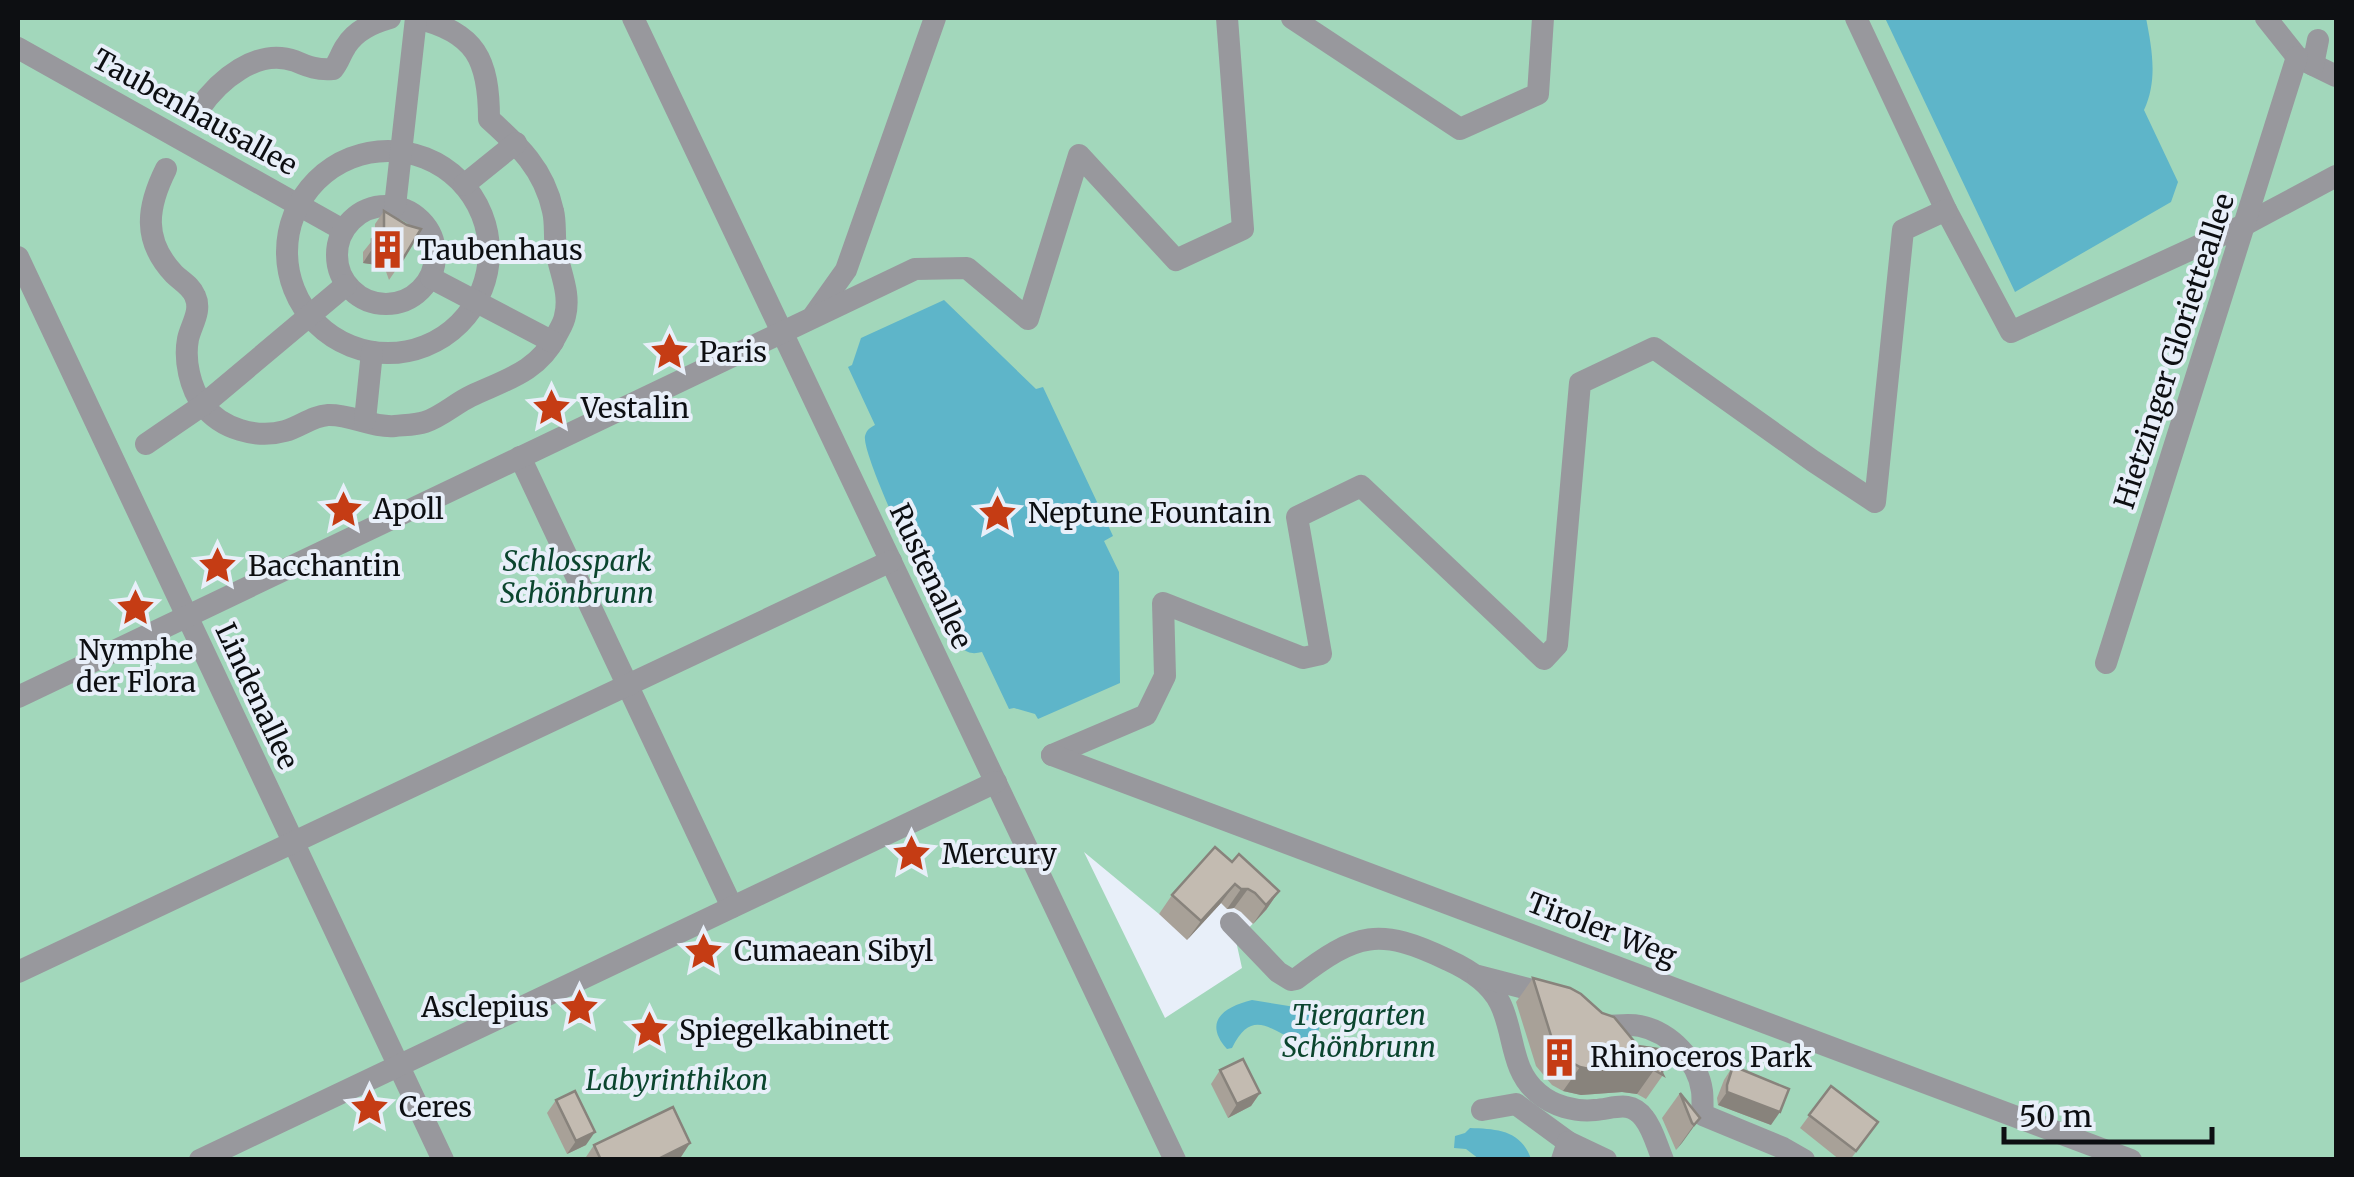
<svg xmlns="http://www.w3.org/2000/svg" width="2354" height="1177" font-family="Merriweather,serif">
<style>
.green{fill:#a2d7bb;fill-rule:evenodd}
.water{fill:#5eb5c9}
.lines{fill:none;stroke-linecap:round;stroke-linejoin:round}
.pedestrian{stroke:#98989d;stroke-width:22}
.wall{fill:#a8a198}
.shaded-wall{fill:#88837c}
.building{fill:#c3bbb1;stroke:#88837c;stroke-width:2.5}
.labels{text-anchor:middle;stroke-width:8;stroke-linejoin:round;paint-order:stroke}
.street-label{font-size:28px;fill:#0d0f12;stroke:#e8eff9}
.poi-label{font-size:28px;fill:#0d0f12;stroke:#e8eff9;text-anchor:start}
.park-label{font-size:28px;font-style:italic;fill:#0b452e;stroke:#e8eff9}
</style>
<rect width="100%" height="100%" fill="#e8eff9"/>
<path class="green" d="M 18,18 L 2336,18 L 2336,1159 L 18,1159 ZM 1084,852 L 1159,914 L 1170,903 L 1241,888 L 1266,910 L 1236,941 L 1242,968 L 1165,1018 Z"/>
<g class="water">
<path d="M 1885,18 L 2146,18 C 2152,49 2158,80 2144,110 L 2178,182 L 2171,202 L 2015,292 Z"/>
<path d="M 944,300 L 1036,389 L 1043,387 L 1113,536 L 1104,541 L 1119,572 L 1120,683 L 1038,719 L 1035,714 L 1014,708 L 1009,709 L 982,652 C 974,654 968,654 961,647 C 943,628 861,457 865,436 C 867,429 870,428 875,425 L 848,367 L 852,365 L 861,338 Z"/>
<path d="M 1252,1000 L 1295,1007 L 1310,1006 L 1320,1012 C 1322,1028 1319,1035 1305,1043 C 1274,1036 1254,1003 1232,1048 L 1227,1049 C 1203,1022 1223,1007 1252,1000 Z"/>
<path d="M 1470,1128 C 1497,1129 1521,1130 1531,1159 L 1479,1159 L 1466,1149 L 1454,1148 L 1455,1136 L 1465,1133 Z"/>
</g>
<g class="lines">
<g class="pedestrian">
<path d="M 633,18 L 1175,1160"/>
<path d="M 1292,18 L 1460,129 L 1538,94 L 1543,18"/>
<path d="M 1856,18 L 1946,210 L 2011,332 L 2246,224 L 2336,176"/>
<path d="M 2266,18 L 2297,57 L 2336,76"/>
<path d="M 18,48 L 343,230"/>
<path d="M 2313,65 L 2318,40"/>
<path d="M 199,109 C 218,81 257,47 295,61 C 309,67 317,70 333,69 C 339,62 341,53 346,46 C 356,30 373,23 390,18"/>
<circle cx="388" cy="252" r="101"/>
<path d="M 166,169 C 147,207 142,240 174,274 C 181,281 191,286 195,296 C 202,311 191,325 188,339 C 184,360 190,388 203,405 C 221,429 257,439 285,431 C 300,427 312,416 328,415 C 350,414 373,428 395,426 C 404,425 416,425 425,422 C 441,417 456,403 471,396 C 505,380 538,372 556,336 C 559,330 564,323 565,316 C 571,292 559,271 556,249 C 554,236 556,223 553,211 C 544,169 519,146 489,119 C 489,60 476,32 416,18"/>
<path d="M 464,185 L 516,143"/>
<circle cx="386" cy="255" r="49"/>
<path d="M 395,206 L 416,18"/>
<path d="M 18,257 L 443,1160"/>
<path d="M 431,278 L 553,342"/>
<path d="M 814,315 L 846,270 L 935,18"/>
<path d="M 365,420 L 372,352"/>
<path d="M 146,444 L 203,405 L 346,285"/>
<path d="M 520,457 L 732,907"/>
<path d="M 2106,663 L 2297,57"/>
<path d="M 18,697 L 915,269 L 967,268 L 1028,319 L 1079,155 L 1176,260 L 1243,229 L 1227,18"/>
<path d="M 1052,755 L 1146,715 L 1165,676 L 1163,603 L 1303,658 L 1321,654 L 1297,517 L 1361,486 L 1544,659 L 1557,645 L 1580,383 L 1654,348 L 1813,461 L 1875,502 L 1903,230 L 1946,210"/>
<path d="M 1052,755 L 2131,1160"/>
<path d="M 1231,923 L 1278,972 L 1291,980 L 1296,979 C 1357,932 1379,927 1448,960 C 1468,969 1490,983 1500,1003 C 1515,1033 1510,1070 1538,1093 C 1553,1106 1575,1112 1595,1110 C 1613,1109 1630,1099 1644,1118 C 1653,1129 1657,1146 1663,1160"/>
<path d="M 18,972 L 891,561"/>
<path d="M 1478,976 L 1552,995"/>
<path d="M 1593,1025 C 1609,1028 1625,1023 1640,1026 C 1670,1032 1698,1061 1702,1091 C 1703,1099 1702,1107 1703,1115 L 1783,1148 L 1804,1160"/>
<path d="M 1482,1110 L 1516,1104 L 1568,1142"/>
<path d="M 200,1160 L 996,782"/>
<path d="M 1562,1160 L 1568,1142 L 1606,1160"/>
</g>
</g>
<g class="wall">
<path d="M 384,211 L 398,267 L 389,280 L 384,266 L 363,263 L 363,252 L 375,237 L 375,224 Z"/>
<path d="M 1232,862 L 1279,891 L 1266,910 L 1253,924 L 1241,912 L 1234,908 L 1227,909 L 1221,903 L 1187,940 L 1159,914 L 1172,895 Z"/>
<path d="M 1533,978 L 1662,1073 L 1663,1075 L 1646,1099 L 1637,1094 L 1622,1092 L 1581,1095 L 1563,1091 L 1552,1085 L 1536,1066 L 1516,1002 Z"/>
<path d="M 1733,1066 L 1771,1125 L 1718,1105 L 1717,1098 L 1724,1080 Z"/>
<path d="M 1220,1070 L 1260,1093 L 1251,1106 L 1228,1118 L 1211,1084 Z"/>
<path d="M 1831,1086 L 1878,1122 L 1850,1160 L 1840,1160 L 1800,1128 Z"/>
<path d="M 1680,1093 L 1700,1118 L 1676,1150 L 1662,1118 Z"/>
<path d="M 556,1100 L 586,1145 L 567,1154 L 547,1113 Z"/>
<path d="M 690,1143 L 679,1160 L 584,1160 L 594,1145 Z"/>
</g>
<g class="shaded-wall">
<path d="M 372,249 L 393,252 L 384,266 L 363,263 Z"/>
<path d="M 1235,884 L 1221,903 L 1187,940 L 1201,921 Z"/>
<path d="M 1241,889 L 1248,889 L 1234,908 L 1227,909 Z"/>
<path d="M 1279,891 L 1266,910 L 1253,924 L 1266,905 Z"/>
<path d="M 1580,1067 L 1639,1067 L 1654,1070 L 1637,1094 L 1622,1092 L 1581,1095 L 1563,1091 Z"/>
<path d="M 1727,1092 L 1780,1112 L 1771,1125 L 1718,1105 Z"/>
<path d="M 1260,1093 L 1251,1106 L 1228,1118 L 1237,1104 Z"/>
<path d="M 1700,1118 L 1682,1143 L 1676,1150 L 1694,1125 Z"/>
<path d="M 595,1132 L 586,1145 L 567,1154 L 576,1141 Z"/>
<path d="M 690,1143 L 679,1160 L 656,1160 Z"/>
</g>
<g class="building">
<path d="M 384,211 L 407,225 L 421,229 L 398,267 L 393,252 L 372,249 L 372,239 L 384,230 Z"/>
<path d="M 1215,847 L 1232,862 L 1239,854 L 1279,891 L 1266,905 L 1255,893 L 1248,889 L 1241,889 L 1235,884 L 1201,921 L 1172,895 Z"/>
<path d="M 1533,978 L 1570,988 L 1581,994 L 1602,1013 L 1614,1017 L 1638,1046 L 1665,1050 L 1662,1073 L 1663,1075 L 1654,1070 L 1639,1067 L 1598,1071 L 1580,1067 L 1569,1061 L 1553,1042 Z"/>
<path d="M 1243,1059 L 1260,1093 L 1237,1104 L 1220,1070 Z"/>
<path d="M 1733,1066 L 1789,1089 L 1780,1112 L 1727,1092 L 1727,1085 Z"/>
<path d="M 1831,1086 L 1878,1122 L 1856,1151 L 1809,1115 Z"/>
<path d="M 575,1091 L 595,1132 L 576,1141 L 556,1100 Z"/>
<path d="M 1680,1093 L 1700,1118 L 1694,1125 L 1692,1123 Z"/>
<path d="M 673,1107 L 690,1143 L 656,1160 L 601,1160 L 594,1145 Z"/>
</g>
<defs>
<symbol id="building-bare" viewBox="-9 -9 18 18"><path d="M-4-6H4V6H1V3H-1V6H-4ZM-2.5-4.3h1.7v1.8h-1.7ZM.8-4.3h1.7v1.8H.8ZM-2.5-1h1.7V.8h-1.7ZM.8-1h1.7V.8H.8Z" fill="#c53c14" stroke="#e8eff9" stroke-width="2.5" paint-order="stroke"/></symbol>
<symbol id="sight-bare" viewBox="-9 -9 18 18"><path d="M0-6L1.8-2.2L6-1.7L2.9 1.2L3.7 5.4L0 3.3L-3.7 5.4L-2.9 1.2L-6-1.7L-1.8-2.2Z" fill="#c53c14" stroke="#e8eff9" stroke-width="2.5" paint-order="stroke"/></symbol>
</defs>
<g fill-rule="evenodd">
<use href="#building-bare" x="360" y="222" width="55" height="55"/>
<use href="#sight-bare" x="642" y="324" width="55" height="55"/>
<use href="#sight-bare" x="524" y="380" width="55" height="55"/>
<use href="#sight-bare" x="316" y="482" width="55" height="55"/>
<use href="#sight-bare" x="970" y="486" width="55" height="55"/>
<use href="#sight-bare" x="190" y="538" width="55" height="55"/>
<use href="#sight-bare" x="108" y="580" width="55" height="55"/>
<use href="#sight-bare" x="884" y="826" width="55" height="55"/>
<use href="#sight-bare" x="676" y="924" width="55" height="55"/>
<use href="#sight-bare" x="552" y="980" width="55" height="55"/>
<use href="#sight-bare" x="622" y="1002" width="55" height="55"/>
<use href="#building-bare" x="1532" y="1030" width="55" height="55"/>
<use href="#sight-bare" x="342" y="1080" width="55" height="55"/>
</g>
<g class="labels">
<g class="street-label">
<text transform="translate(195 112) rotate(29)" y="10">Taubenhausallee</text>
<text transform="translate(2174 351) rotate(-72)" y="10">Hietzinger Glorietteallee</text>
<text transform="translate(931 576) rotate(65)" y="10">Rustenallee</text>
<text transform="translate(257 696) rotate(65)" y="10">Lindenallee</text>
<text transform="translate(1602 929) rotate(21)" y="10">Tiroler Weg</text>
</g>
<g class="poi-label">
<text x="417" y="260">Taubenhaus</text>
<text x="699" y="362">Paris</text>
<text x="581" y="418">Vestalin</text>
<text x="373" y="519">Apoll</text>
<text x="1028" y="523">Neptune Fountain</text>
<text x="248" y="576">Bacchantin</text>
<text x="136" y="660" text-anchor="middle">Nymphe<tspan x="136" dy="32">der Flora</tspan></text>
<text x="942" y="864">Mercury</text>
<text x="734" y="961">Cumaean Sibyl</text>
<text x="549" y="1017" text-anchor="end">Asclepius</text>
<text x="679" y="1040">Spiegelkabinett</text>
<text x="1590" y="1067">Rhinoceros Park</text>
<text x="399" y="1117">Ceres</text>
</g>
<g class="park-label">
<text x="577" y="571">Schlosspark<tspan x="577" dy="32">Schönbrunn</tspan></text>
<text x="1359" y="1025">Tiergarten<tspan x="1359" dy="32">Schönbrunn</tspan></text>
<text x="677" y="1090">Labyrinthikon</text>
</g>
</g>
<rect width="2354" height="1177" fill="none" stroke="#0d0f12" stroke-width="40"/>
<path d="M2004 1127v15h208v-15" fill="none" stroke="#0d0f12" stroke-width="5"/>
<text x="2019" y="1127" font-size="30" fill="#0d0f12" stroke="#e8eff9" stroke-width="8" paint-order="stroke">50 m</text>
</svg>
